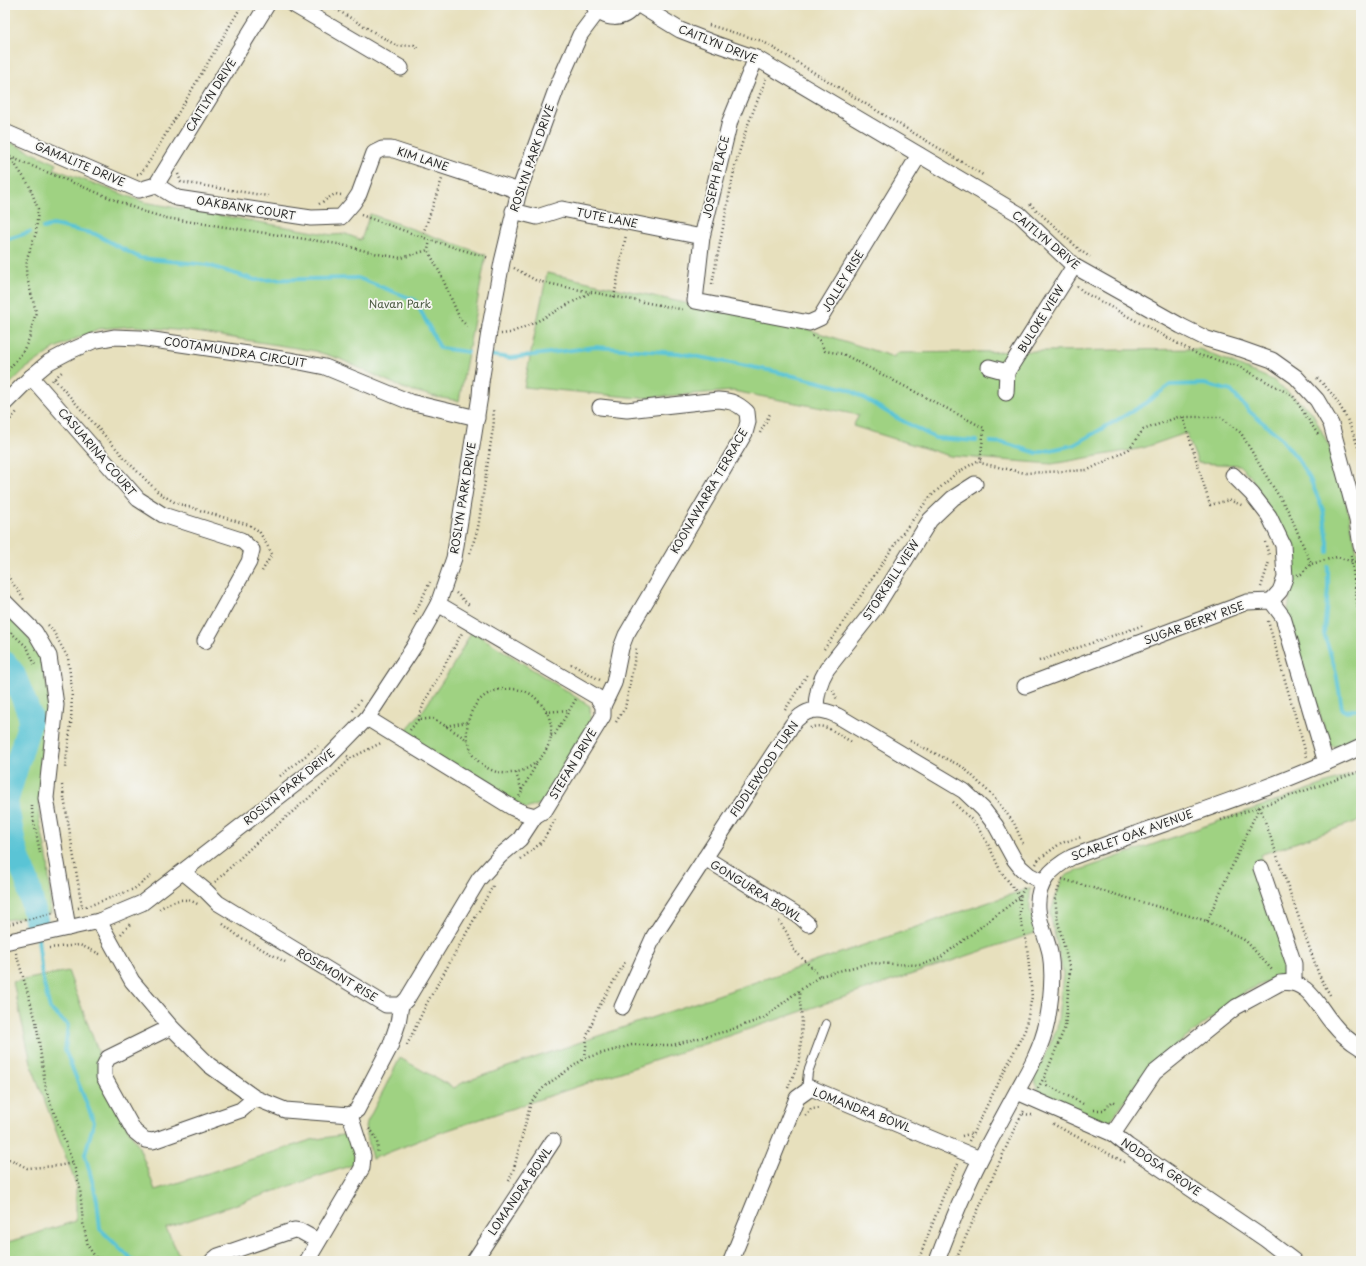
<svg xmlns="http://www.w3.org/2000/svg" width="1366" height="1266" font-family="'Playpen Sans',sans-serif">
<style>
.green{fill:#9fd282;stroke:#657e56}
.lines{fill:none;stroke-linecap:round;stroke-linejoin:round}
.stream{stroke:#5ac4d5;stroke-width:4}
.river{stroke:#5ac4d5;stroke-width:24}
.service-casing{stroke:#474641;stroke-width:10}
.minor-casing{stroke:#474641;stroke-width:17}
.path{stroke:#474641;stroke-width:2.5;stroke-dasharray:1 3;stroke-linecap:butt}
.service{stroke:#fff;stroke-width:8}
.minor{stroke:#fff;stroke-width:15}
.minor-bridge-casing{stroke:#474641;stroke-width:17;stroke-linecap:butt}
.minor-bridge{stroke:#fff;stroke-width:15}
.labels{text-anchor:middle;stroke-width:3.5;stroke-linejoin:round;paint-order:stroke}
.street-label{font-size:11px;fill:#2b2b2b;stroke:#f6f6f2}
.park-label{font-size:11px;fill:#4e5d45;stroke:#f6f6f2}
</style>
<rect width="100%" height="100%" fill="#f6f6f2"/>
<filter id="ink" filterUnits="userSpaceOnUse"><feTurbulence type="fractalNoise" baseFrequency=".025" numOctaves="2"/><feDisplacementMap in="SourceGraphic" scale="8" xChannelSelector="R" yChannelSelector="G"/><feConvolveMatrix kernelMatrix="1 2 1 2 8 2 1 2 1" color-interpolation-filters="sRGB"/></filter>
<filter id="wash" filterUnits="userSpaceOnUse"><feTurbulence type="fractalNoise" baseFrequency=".012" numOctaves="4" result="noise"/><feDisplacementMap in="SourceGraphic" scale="16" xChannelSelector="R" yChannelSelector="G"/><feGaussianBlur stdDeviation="0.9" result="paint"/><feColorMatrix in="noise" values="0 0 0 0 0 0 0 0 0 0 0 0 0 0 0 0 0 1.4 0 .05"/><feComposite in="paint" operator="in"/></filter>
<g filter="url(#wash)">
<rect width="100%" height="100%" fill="#e7e0bd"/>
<g class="green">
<path d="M 5,140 L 57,164 L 54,169 L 144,202 L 332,235 L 346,234 L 361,240 L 370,214 L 486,255 L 459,401 L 436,397 L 403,388 L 340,359 L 315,351 L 196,332 L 134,326 L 98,329 L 55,348 L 24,370 L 5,389 Z"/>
<path d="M 547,273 L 699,306 L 791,324 L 894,357 L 896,353 L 1199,349 L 1273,380 L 1312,412 L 1337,462 L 1358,556 L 1361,627 L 1361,740 L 1345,749 L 1330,745 L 1287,616 L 1291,590 L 1292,550 L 1251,477 L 1239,465 L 1198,463 L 1186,433 L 1143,448 L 1052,464 L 950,456 L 853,426 L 859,415 L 733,391 L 640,398 L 524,387 Z"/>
<path d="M 5,612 L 25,633 L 40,657 L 49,694 L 40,767 L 39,818 L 48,862 L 51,913 L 5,920 Z"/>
<path d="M 472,631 L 590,706 L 591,727 L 543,803 L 526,809 L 401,736 L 424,709 L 452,667 Z"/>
<path d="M 1361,771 L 1361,820 L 1260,855 L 1294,957 L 1290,971 L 1245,992 L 1150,1066 L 1110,1121 L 1095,1123 L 1041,1096 L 1034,1078 L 1057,1029 L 1063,973 L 1050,914 L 1062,879 L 1069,874 Z"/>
<path d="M 1030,888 L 1030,910 L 1038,932 L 433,1135 L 372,1159 L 365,1126 L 400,1058 L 454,1088 L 464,1082 Z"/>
<path d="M 68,971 L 98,1051 L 100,1080 L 139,1147 L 155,1190 L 311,1140 L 348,1134 L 358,1163 L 166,1228 L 182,1261 L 5,1261 L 5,1243 L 76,1221 L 76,1184 L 32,1067 L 13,982 Z"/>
</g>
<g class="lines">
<g class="stream">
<path d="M 43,228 L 53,225 L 95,234 L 140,258 L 207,265 L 255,280 L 358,278 L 415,300 L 440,348 L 468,352"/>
<path d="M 5,240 L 30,232"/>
<path d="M 488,355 L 511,358 L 595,347 L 678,353 L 773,371 L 848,389 L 899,419 L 935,438 L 976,441"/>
<path d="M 990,442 L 1005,443 L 1037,453 L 1074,445 L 1143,405 L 1170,385 L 1204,384 L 1231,391 L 1250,412 L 1279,436 L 1297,458 L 1310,479 L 1323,510 L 1328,542 L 1328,552"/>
<path d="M 1328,567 L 1328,589 L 1324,634 L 1336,672 L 1342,708 L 1345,711 L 1361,709"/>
<path d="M 36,920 L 37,931"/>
<path d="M 38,938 L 42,976 L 50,1009 L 68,1025 L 65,1050 L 94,1122 L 85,1154 L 97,1200 L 100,1229 L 133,1261"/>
</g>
<path class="river" d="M 5,663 L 13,673 L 31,718 L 6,802 L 15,849 L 27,881 L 36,920"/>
</g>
</g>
<g filter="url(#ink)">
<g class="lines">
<defs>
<path id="service" d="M 806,1091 L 808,1072 L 826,1024"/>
<g id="minor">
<path d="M 294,5 L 401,68"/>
<path d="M 593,5 C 605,21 623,22 635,5"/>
<path d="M 639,5 L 680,30 L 716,44 L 756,58 L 1002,204 L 1019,214 L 1074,266 L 1181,326 L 1207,339 L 1241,349 L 1272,360 L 1296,377 L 1317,400 L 1331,424 L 1357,520 L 1361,546"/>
<path d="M 756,58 L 730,121 L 702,237 L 695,301 L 809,323 L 820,318 L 919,155"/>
<path d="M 5,132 L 139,190 L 156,185"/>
<path d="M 156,185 L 177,198 L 311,218 L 341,217 L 353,203 L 359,194 L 374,153 L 382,149 L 391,149 L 519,191"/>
<path d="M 156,185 L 267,5"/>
<path d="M 513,211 L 537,217 L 562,209 L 702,237"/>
<path d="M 490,326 L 502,262 L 519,191 L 557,87 L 580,35 L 598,11"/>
<path d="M 989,367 L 1007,372"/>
<path d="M 31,377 L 138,499 L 163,515 L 241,540 L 252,550 L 249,562 L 205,641"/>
<path d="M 1006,393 L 1007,372 L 1074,266"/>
<path d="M 5,403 L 31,377 L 49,362 L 70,351 L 93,341 L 114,337 L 140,338 L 295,361 L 325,367 L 410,402 L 477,418"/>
<path d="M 600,407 L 627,410 L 718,400 C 732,401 737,403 747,412 L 748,422 L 745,433 L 626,635 L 621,648 L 614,683 L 603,706"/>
<path d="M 1233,475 L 1252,494 L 1269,516 L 1283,545 L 1285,578 L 1280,591 L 1271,601"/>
<path d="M 5,602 L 35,632 L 49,656 L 56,705 L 46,798 L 68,928"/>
<path d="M 1025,686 L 1247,602 L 1271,601 L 1283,617 L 1326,763"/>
<path d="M 816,710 C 816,694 819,682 827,669 L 876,607 L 930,520 L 953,498 L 975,484"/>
<path d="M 367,718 L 513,808 L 524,813 L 535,816 L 545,810 L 603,716 L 603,706 L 597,697 L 438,604"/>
<path d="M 705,858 L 799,916 L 808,924"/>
<path d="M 1261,868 L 1294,964 L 1294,983"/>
<path d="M 183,872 L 206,891 L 218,903 L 386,1005 L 401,1005 L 407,999 L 479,879 L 500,856 L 520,839 L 535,816"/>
<path d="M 99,921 L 132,981 L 171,1027 L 209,1065 L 255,1098 L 285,1110 L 350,1115 L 363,1156 L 362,1168 L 307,1261"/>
<path d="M 5,942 L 99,921 L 142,903 L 325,761 L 367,718 L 415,645 L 438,604 L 454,558 L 480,396 L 481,382"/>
<path d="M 622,1007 L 654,936 L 792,725 C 805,707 820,707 838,716 L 964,791 L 983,809 L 996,826 L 1014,859 L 1021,868 L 1029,875 L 1043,882"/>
<path d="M 171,1027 L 108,1058 L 104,1066 L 104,1077 L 134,1131 L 145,1140 L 153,1141 L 241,1110 L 255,1098"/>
<path d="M 1017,1092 L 1113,1134 L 1128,1146 L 1265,1239 L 1294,1261"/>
<path d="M 350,1115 L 357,1110 L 390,1047 L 398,1023 L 401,1005"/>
<path d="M 1113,1134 L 1154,1073 L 1236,1007 L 1280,983 C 1308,978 1318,1007 1333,1024 C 1340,1033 1351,1042 1361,1048"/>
<path d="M 212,1261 L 218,1256 L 294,1230 L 300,1231 L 318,1241"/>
<path d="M 474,1261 L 553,1141"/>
<path d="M 731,1261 L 797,1098 L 811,1088 L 980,1159"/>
<path d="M 937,1261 C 950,1226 964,1191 981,1158 C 993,1135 1005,1113 1017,1091 C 1029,1070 1042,1047 1047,1022 C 1051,1000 1054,975 1050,953 C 1047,938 1039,924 1038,909 C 1036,883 1051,868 1072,857 C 1168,821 1268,791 1361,747"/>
</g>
</defs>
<use href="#service" class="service-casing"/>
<use href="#minor" class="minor-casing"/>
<g class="path">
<path d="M 329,5 L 397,46 L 414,45 L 419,50"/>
<path d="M 709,25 L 762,41 L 983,175"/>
<path d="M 5,155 L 10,157 L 29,185 L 38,209 L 36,233 L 27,258 L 26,274 L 36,312 L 29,339 L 22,353 L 5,374"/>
<path d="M 10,157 L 142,211 L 166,218 L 338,244 L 378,254 L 401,258 L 428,250"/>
<path d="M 137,174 L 140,174 L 151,159 L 242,5"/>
<path d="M 178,174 L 181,182 L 268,196"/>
<path d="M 319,204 L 335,194 L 341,195"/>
<path d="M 1030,204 L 1081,251 L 1090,257"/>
<path d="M 361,215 L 430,240 L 489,258"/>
<path d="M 422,237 L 442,179"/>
<path d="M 430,240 L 428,250 L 441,275 L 460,319 L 467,326"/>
<path d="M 514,268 L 537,281 L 590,292"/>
<path d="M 712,284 L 735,166 L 747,127 L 766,79"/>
<path d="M 1077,286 L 1085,293 L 1199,355 L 1238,366 L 1293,396 L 1319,436"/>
<path d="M 614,297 L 626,235"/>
<path d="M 501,334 L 510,333 L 536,322 L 591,292 L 685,310"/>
<path d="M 812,336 L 819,340 L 825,351 L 843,354 L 984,428 L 980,463 L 1025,473 L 1088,470 L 1129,449 L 1143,430 L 1178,417 L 1221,417 L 1241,433 L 1265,474 L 1289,512 L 1311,564 L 1337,557 L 1354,562 L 1361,561"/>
<path d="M 1317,378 C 1340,398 1353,429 1361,457"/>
<path d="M 54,379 L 131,465 L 159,493 L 176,503 L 249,525 L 259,531 L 272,554 L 261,573"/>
<path d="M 52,381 L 63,371"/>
<path d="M 1183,417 L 1210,505 L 1229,500 L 1244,506"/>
<path d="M 5,425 L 17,412"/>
<path d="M 760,433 L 771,412"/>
<path d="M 1265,542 L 1269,555"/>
<path d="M 470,553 L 478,528 L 494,421 L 493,409"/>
<path d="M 1351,555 L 1361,633"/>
<path d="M 5,572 L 25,601"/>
<path d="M 1297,575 L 1301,574 L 1311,564"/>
<path d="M 1261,587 L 1269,562"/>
<path d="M 456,593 L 470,606"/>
<path d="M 414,615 L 430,582"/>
<path d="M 1268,621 L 1307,757"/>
<path d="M 48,625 L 52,629 L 68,658 L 72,689 L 71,724 L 65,768"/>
<path d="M 5,627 L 27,647 L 36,667"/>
<path d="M 824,649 L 836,633 L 897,541 L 928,499 L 955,474 L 981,459"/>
<path d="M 1039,661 L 1144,625"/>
<path d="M 571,664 L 600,680"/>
<path d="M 833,690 L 837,700"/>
<path d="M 785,710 L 807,675"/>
<path d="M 353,711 L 361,699"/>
<path d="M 546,712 L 569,710"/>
<path d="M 418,720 L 424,703 L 462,633"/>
<path d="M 616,722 L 625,708 L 637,647"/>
<path d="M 446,726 L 467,722"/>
<path d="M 810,728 C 825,721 839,736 852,742"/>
<path d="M 410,730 L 418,720 C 422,720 429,718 433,719 C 435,719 465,738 467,740 C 470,743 470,750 472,754 C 478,763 491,772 502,773 C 540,777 567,733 541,704 C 536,698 531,693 524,691 C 489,681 464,705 467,740"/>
<path d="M 551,736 L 555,734 L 576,699"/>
<path d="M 910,741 L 963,767 L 994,797 L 1014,823 L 1024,846"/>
<path d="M 347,756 L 351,758 L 381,743"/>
<path d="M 516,773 L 522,791 L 519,797"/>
<path d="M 280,776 L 318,746"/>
<path d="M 62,785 L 82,907"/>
<path d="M 522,790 L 537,763"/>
<path d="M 953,802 L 975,823 L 989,846 L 1000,870 L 1020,897"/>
<path d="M 32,805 L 32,811 L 40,853"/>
<path d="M 1260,807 L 1319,975 L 1330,995"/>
<path d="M 1221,820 L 1361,771"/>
<path d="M 521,859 L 542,842 L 555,820"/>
<path d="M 1036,864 L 1039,859 L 1061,843 L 1082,837"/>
<path d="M 1062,879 L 1207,921 L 1246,941 L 1273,971"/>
<path d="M 215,882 L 257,842 L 324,785 L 351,758"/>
<path d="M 78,908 L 91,905 L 134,889 L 151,876"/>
<path d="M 159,909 C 173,901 184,895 199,905"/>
<path d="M 779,921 L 787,933 L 793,949 L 820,976"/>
<path d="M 1207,921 L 1259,807"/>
<path d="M 223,924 L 238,936 L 287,963"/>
<path d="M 5,925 L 53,913"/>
<path d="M 121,934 L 130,924"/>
<path d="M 49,948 L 80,945 L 102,955"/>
<path d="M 16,953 L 36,1021 L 46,1090 L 75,1169 L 80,1188 L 83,1223 L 88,1246 L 98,1261"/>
<path d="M 407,1045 L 427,1003 L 493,886"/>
<path d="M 585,1058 L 587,1036 L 597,1010 L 625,962"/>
<path d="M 1045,1077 L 1047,1085 L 1085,1105"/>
<path d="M 788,1088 L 800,1059 L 802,1021 L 799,991"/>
<path d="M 1038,1088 L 1045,1076 L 1065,1027 L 1070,970 L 1058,922 L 1055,899 L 1060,884"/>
<path d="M 1094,1110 L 1104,1110 L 1113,1101 L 1117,1103"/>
<path d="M 1023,1114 L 1032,1115"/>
<path d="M 805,1116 L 811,1109 L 821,1108"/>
<path d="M 1053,1124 L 1126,1163"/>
<path d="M 369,1129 C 376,1134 379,1145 377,1153"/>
<path d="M 962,1136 L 973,1133"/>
<path d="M 969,1141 L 1025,1030 L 1032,997 L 1027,946 L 1020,916 L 1020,897 L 1024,888"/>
<path d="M 5,1158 L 12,1160 L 27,1168 L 57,1166 L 73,1163"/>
<path d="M 509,1181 L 514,1168 L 531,1102 L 545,1086 L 585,1058 L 632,1045 L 672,1045 L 727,1031 L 764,1018 L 793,995 L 820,976 L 869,963 L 921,965 L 940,958 L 1020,897"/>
<path d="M 918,1261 L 944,1194 L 958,1164"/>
<path d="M 955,1261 L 1017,1123 L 1025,1109"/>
</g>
<use href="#service" class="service"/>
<use href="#minor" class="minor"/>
<defs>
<path id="minor-bridge" d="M 481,382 L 490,326"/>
</defs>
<use href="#minor-bridge" class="minor-bridge-casing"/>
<use href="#minor-bridge" class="minor-bridge"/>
</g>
</g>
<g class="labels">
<g class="street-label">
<text transform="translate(718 44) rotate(22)" y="4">CAITLYN DRIVE</text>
<text transform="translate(211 95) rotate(-58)" y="4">CAITLYN DRIVE</text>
<text transform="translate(532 158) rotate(-71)" y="4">ROSLYN PARK DRIVE</text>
<text transform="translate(423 159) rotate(18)" y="4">KIM LANE</text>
<text transform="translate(80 164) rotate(23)" y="4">GAMALITE DRIVE</text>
<text transform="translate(716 177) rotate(-77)" y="4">JOSEPH PLACE</text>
<text transform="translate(246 208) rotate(9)" y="4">OAKBANK COURT</text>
<text transform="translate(607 218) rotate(11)" y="4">TUTE LANE</text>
<text transform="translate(1046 240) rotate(40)" y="4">CAITLYN DRIVE</text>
<text transform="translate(843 281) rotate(-59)" y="4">JOLLEY RISE</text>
<text transform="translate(1041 319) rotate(-58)" y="4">BULOKE VIEW</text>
<text transform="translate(235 352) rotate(9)" y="4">COOTAMUNDRA CIRCUIT</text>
<text transform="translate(97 452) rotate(49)" y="4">CASUARINA COURT</text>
<text transform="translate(709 491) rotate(-60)" y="4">KOONAWARRA TERRACE</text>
<text transform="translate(463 498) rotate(-81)" y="4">ROSLYN PARK DRIVE</text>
<text transform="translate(891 580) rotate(-57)" y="4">STORKBILL VIEW</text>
<text transform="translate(1194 623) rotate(-20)" y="4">SUGAR BERRY RISE</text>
<text transform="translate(573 764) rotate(-59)" y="4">STEFAN DRIVE</text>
<text transform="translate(764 769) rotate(-56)" y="4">FIDDLEWOOD TURN</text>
<text transform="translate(289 787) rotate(-39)" y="4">ROSLYN PARK DRIVE</text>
<text transform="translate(1132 835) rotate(-20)" y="4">SCARLET OAK AVENUE</text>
<text transform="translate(756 891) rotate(32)" y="4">GONGURRA BOWL</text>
<text transform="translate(337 975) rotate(31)" y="4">ROSEMONT RISE</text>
<text transform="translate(862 1110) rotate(21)" y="4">LOMANDRA BOWL</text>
<text transform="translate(1161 1167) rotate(34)" y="4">NODOSA GROVE</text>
<text transform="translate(520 1191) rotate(-56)" y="4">LOMANDRA BOWL</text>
</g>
<g class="park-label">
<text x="400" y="308">Navan Park</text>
</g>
</g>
<rect width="1366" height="1266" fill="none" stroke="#f6f6f2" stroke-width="20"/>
</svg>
